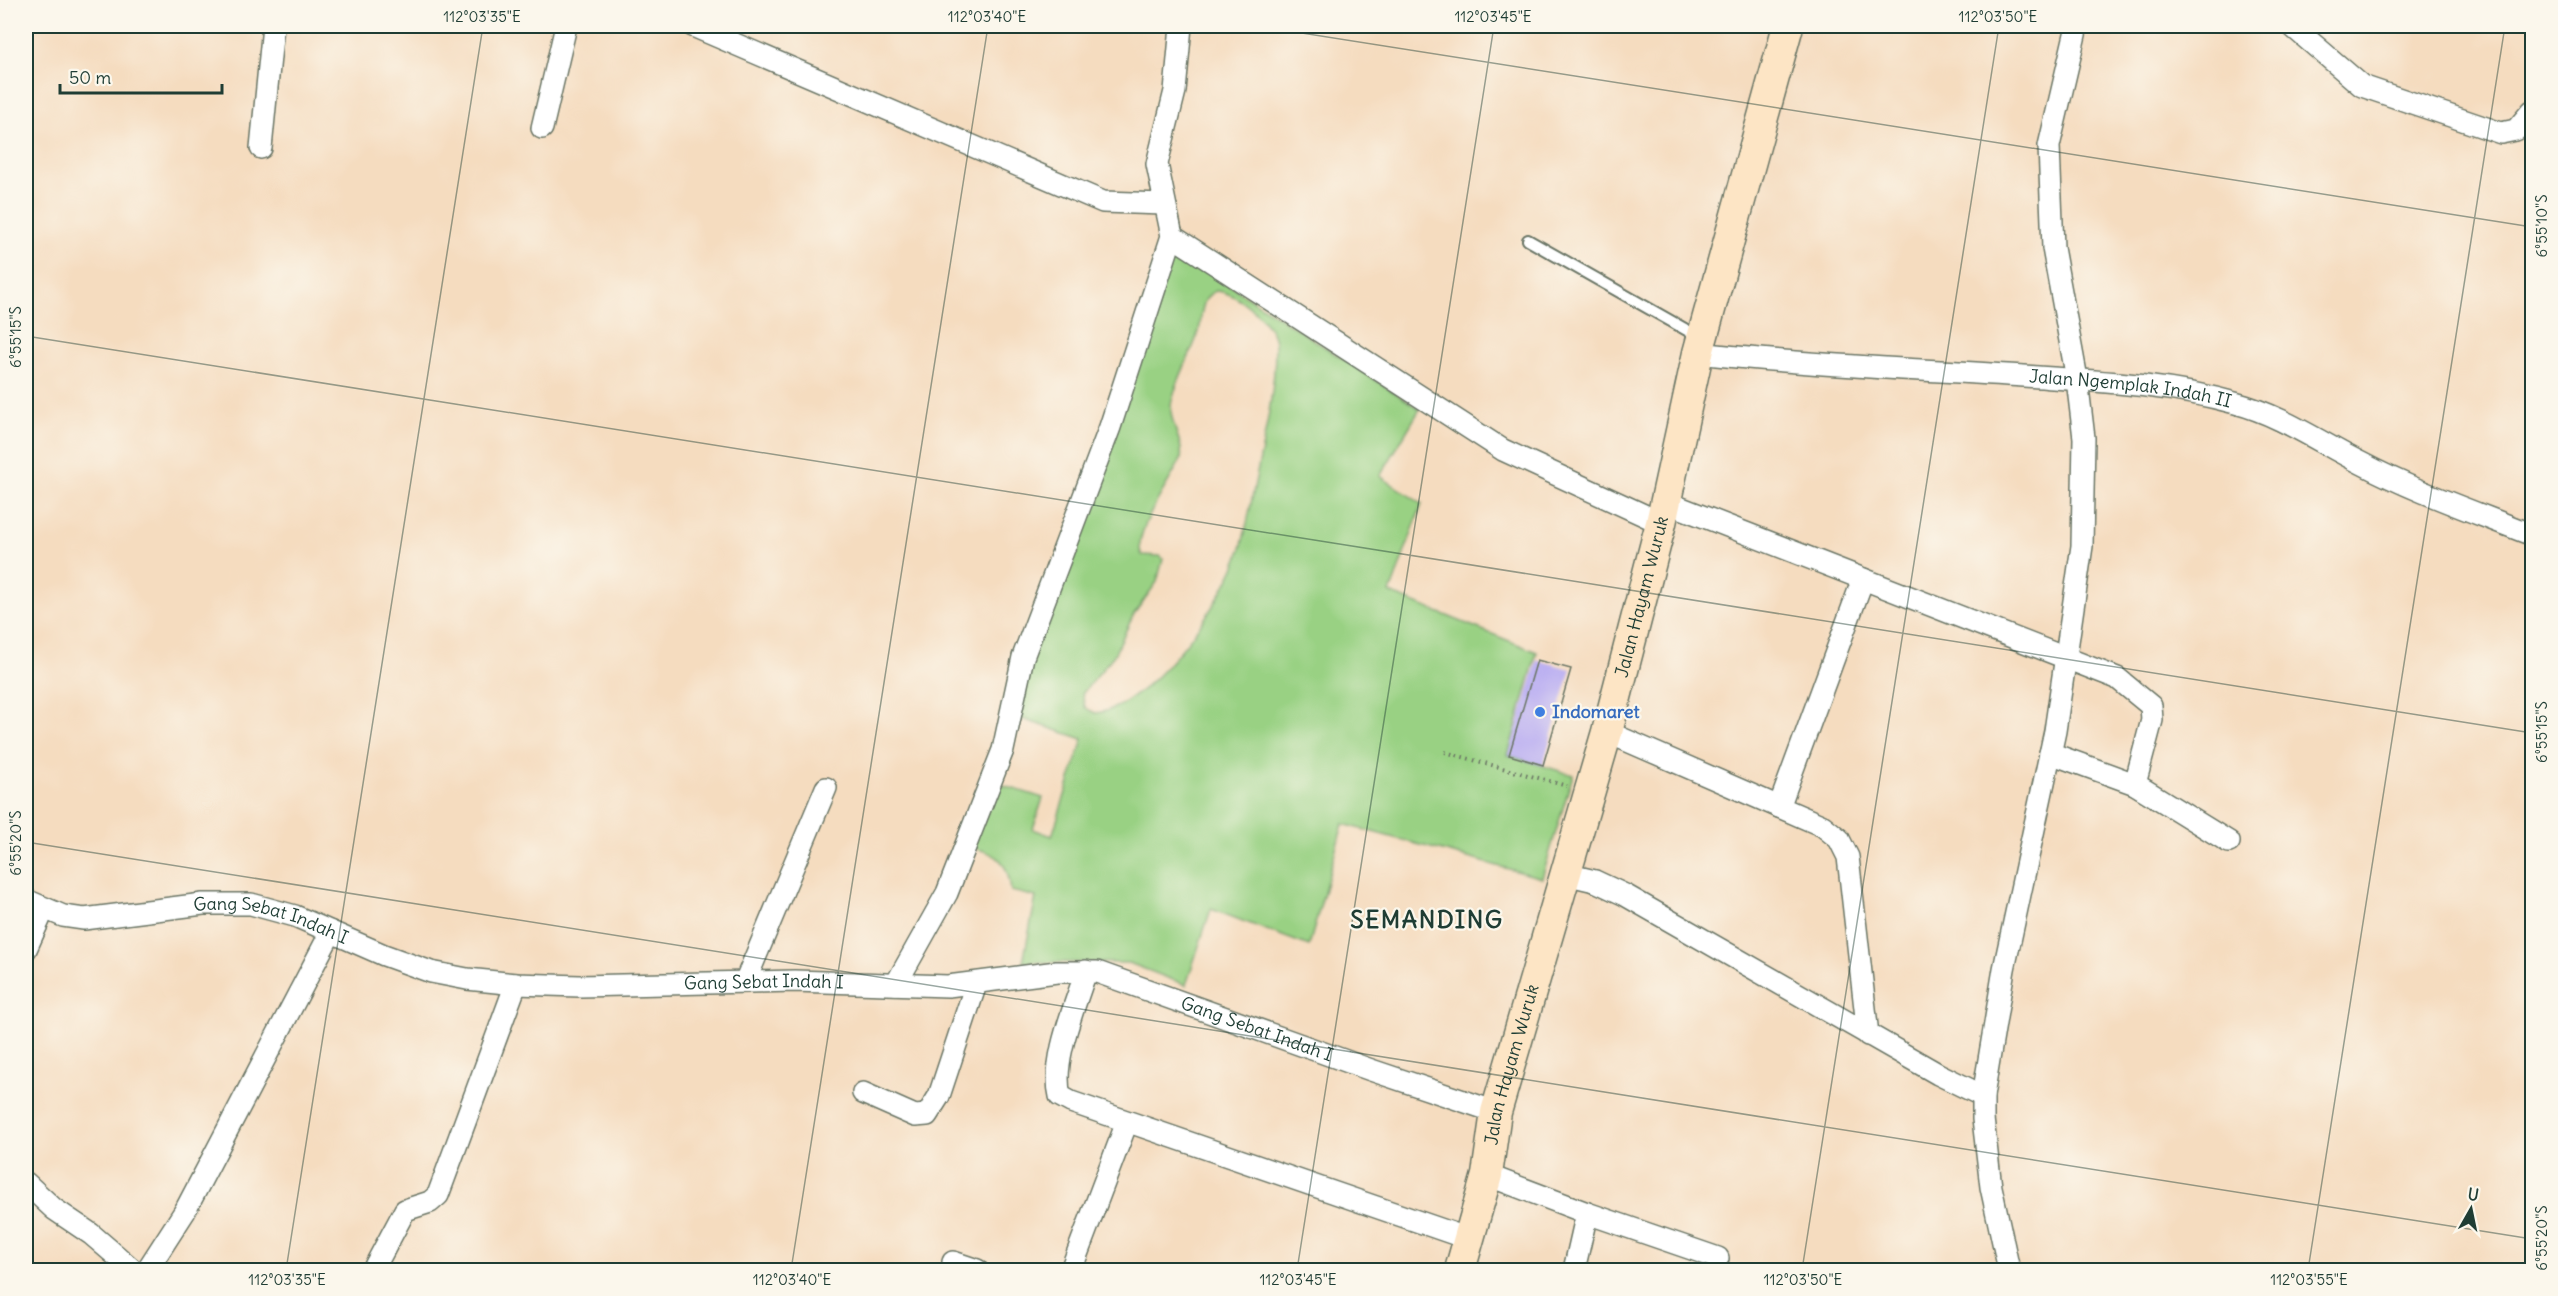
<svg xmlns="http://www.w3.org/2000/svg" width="2558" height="1296" font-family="Delius,sans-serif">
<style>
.green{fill:#99d183;stroke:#5c875c;stroke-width:1.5;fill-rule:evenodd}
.building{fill:#b4a7f2}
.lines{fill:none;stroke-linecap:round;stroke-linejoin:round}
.service-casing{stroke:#6a7565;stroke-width:14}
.minor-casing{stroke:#6a7565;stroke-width:24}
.secondary-casing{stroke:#6a7565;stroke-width:33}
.path{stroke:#6a7565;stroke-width:4;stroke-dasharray:1.5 4.5;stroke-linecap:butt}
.service{stroke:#fff;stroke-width:10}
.minor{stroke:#fff;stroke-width:21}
.secondary{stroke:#fde5c5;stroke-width:30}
.ticks{fill:none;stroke:#1f3d34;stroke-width:1.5;stroke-opacity:0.45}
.shop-dot{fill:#3f7fe0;stroke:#fbf7ec;stroke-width:2}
.labels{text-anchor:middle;stroke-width:4.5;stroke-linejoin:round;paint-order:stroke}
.street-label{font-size:18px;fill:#1f3d34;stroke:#fbf7ec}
.shop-label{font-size:18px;font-weight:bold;fill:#366cbe;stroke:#fbf7ec;text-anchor:start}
.district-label{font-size:24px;font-weight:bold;letter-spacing:1.5px;fill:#1f3d34;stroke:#fbf7ec}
.neatline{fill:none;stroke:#1f3d34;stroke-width:2}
.ticks-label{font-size:15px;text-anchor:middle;fill:#1f3d34}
</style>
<rect width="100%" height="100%" fill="#fbf7ec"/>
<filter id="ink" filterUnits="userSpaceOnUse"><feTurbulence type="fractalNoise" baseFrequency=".0167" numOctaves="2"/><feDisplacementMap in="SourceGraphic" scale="12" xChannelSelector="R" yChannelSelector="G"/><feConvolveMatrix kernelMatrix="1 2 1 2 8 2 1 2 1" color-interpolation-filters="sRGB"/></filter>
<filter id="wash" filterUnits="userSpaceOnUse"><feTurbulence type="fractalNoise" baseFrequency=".008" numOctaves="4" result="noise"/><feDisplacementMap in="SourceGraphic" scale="24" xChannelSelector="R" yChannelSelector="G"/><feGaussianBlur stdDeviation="1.35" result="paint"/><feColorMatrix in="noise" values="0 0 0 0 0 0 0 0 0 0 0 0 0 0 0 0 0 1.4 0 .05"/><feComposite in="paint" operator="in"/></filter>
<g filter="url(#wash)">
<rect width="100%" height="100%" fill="#f5dcbf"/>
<path class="green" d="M 1174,249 L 1420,409 L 1380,476 L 1422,504 L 1390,593 L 1537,652 L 1508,755 L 1573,775 L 1542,878 L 1343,824 L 1309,946 L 1211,909 L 1186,985 L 1129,963 L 1023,962 L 1036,897 L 1011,891 C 1007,856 996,854 964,845 L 993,782 L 1043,798 L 1033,829 L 1052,836 L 1083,739 L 1016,717 L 1026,655 ZM 1216,291 C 1237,292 1273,322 1275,343 C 1276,389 1264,438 1255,483 C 1250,508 1246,534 1238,558 C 1221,604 1147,711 1094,713 L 1085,707 L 1082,694 L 1114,655 L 1134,614 L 1157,582 L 1163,559 L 1160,556 L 1142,555 C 1130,536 1172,479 1181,459 C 1184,441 1169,424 1171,405 C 1174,385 1192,353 1199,331 C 1202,318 1200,296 1216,291 Z"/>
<g id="blocks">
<path class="building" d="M 1537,660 L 1571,669 L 1543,765 L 1509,755 Z"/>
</g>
</g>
<g filter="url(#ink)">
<use href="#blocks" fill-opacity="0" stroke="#6a7565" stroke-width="1.5"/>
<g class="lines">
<defs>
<path id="service" d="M 1528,240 L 1699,337"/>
<g id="minor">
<path d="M 693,26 L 1103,202 L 1164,204"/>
<path d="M 2292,26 L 2362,86 L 2501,133 L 2516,130 L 2532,111"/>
<path d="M 542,128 L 566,26"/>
<path d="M 261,148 L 273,26"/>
<path d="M 1172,236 L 1503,450 L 1661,523"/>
<path id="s1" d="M 1698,353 C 1806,365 1915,369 2024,376 C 2094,381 2167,384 2235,403 C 2281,415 2319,442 2361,463 C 2416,492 2475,512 2532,535"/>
<path d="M 1666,502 L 2117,678 L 2151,706 L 2152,720 L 2135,784"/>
<path d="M 1607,732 L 1823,826 L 1839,839 L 1848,857 L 1868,1035"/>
<path d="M 2050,753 L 2135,784 L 2229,842"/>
<path d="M 1779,807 L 1863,579"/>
<path d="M 1565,874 L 1595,881 L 1625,895 L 1938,1074 L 1983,1096"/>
<path id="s2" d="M 26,900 L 63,916 L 84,919 L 203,904 L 251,904 L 295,916 L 384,955 L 431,972 L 467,979 L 516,984 L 580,986 L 794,981 L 948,986 L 1057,972 L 1097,972 L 1371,1070 L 1496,1112"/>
<path d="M 26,949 L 44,909"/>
<path d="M 1086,971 C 1075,1007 1051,1060 1060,1096 L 1071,1102 L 1469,1239"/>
<path d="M 745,982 L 826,788"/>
<path d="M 896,984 L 947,893 L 1003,750 L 1023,657 L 1110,427 L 1172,236 L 1157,164 L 1175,91 L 1181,26"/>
<path d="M 863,1093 L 915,1116 L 927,1115 L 939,1096 L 976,984"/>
<path d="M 1487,1175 L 1587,1213 L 1718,1258"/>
<path d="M 26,1183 L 54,1209 L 91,1234 L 133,1270"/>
<path d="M 953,1262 L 977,1270"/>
<path d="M 147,1270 L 185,1211 L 331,932"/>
<path d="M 373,1270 L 405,1210 L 430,1202 L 438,1195 L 516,984"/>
<path d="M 1071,1270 L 1127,1122"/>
<path d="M 1574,1270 L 1587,1213"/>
<path d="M 2009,1270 L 1991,1187 L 1983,1119 L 1983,1096 L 2004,969 L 2055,731 L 2082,546 L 2084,438 L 2077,379 L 2053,248 L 2049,146 L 2077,26"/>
</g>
<g id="secondary">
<path id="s3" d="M 1460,1270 L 1487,1175 L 1496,1112 L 1607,732 L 1661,523 L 1698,353 L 1788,26"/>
</g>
</defs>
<use href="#service" class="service-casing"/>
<use href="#minor" class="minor-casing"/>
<use href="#secondary" class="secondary-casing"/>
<path class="path" d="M 1445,752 L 1567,786"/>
<use href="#service" class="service"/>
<use href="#minor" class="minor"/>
<use href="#secondary" class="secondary"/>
</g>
</g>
<path class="ticks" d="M 1258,26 L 2532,227M 26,336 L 2532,733M 26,842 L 2532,1239M 286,1270 L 483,26M 791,1270 L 988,26M 1297,1270 L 1494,26M 1802,1270 L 1999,26M 2308,1270 L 2505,26"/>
<circle class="shop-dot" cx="1540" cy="712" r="6"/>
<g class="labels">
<g class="street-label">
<text dy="6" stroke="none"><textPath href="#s1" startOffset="434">Jalan Ngemplak Indah II</textPath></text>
<text dy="6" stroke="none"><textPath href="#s3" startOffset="698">Jalan Hayam Wuruk</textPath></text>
<text dy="6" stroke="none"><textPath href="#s2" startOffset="252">Gang Sebat Indah I</textPath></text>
<text dy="6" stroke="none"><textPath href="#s2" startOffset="756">Gang Sebat Indah I</textPath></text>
<text dy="6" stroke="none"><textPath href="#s2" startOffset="1260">Gang Sebat Indah I</textPath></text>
<text dy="6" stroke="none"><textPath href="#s3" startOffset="212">Jalan Hayam Wuruk</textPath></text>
</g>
<g class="shop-label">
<text x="1552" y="718">Indomaret</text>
</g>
<g class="district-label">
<text x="1427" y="928">SEMANDING</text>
</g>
</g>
<rect width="2558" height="1296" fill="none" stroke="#fbf7ec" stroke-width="66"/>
<g transform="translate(2471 1209) rotate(9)" stroke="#fbf7ec" stroke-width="4.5" paint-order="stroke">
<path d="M0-4.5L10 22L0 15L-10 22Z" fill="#1f3d34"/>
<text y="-9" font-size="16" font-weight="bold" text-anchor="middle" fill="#1f3d34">U</text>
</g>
<path d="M60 84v9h162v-9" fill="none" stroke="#1f3d34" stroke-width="3"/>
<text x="69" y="84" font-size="18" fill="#1f3d34" stroke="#fbf7ec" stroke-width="4.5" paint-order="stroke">50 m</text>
<rect x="33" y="33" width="2492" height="1230" class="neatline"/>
<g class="ticks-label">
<text x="482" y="22">112°03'35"E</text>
<text x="987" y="22">112°03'40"E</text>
<text x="1493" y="22">112°03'45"E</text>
<text x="1998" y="22">112°03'50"E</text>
<text transform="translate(2542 226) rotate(-90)" y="5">6°55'10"S</text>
<text transform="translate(16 337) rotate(-90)" y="5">6°55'15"S</text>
<text transform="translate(2542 732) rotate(-90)" y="5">6°55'15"S</text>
<text transform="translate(16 843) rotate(-90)" y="5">6°55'20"S</text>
<text transform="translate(2542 1238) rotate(-90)" y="5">6°55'20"S</text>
<text x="287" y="1285">112°03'35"E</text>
<text x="792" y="1285">112°03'40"E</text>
<text x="1298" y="1285">112°03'45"E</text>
<text x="1803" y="1285">112°03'50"E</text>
<text x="2309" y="1285">112°03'55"E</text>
</g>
</svg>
